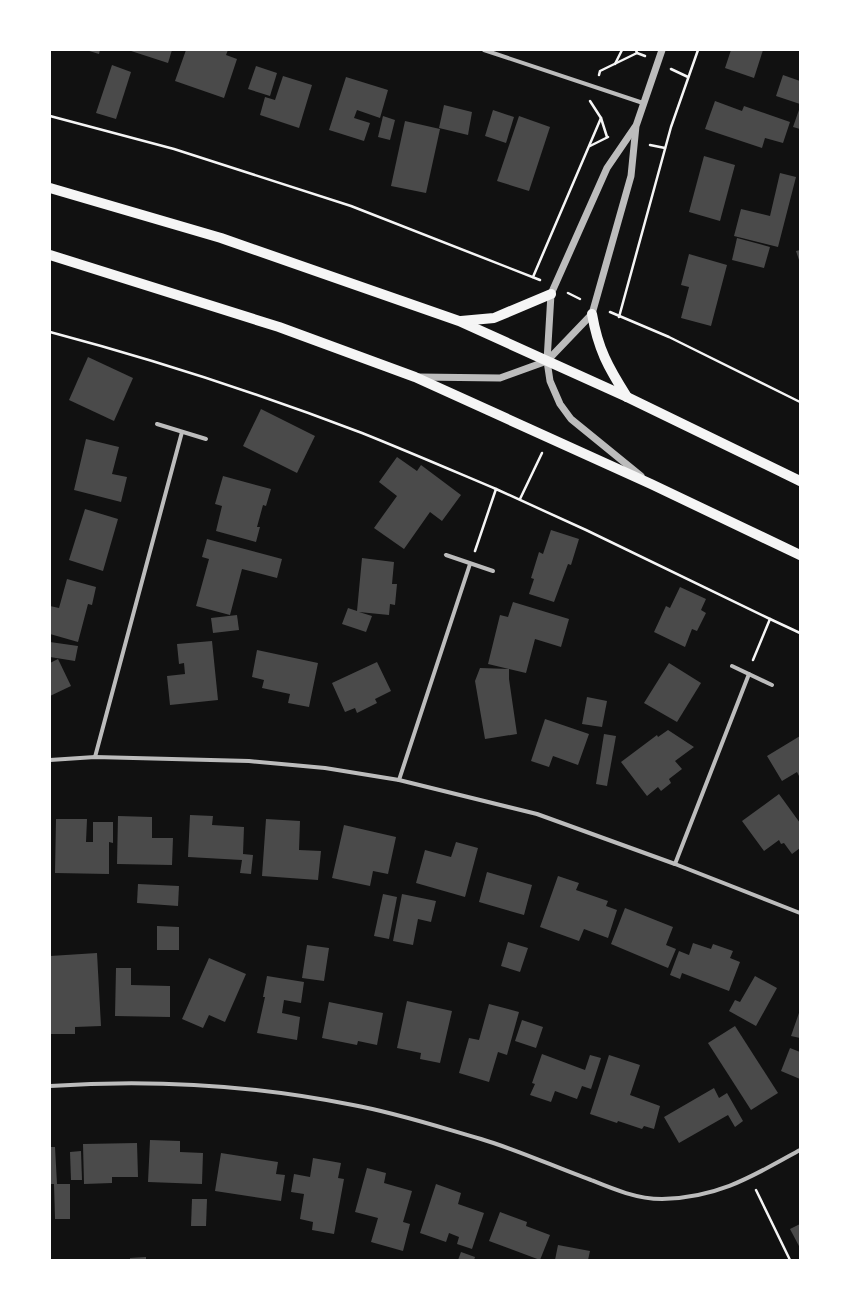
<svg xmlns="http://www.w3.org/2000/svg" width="850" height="1310" font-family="'DM Sans',sans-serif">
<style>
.building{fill:#4a4a4a}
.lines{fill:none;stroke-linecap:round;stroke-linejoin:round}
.path{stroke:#f5f5f5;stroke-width:2.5}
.minor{stroke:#bcbcbc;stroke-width:4}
.tertiary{stroke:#bcbcbc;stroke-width:7}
.primary{stroke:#f5f5f5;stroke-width:10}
</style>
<rect width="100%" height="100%" fill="#111"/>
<g class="building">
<path d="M 86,50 L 100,50 L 99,54 Z"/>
<path d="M 128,50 L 172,50 L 168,63 Z"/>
<path d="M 186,50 L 228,50 L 226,55 L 237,59 L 224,98 L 175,81 Z"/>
<path d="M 731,50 L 763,50 L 754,78 L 725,68 Z"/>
<path d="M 112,65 L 131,72 L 116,119 L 96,113 Z"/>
<path d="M 256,66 L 277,73 L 270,96 L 248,89 Z"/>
<path d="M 783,75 L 800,81 L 800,104 L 776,96 Z"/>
<path d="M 283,76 L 312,85 L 299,128 L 260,115 L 265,97 L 275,100 Z"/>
<path d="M 346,77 L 388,90 L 380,118 L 357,110 L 354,118 L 370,123 L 364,141 L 329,130 Z"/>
<path d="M 715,101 L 742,111 L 744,106 L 790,122 L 783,143 L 765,138 L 762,148 L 705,129 Z"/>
<path d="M 444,105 L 472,112 L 468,135 L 439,128 Z"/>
<path d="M 800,107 L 800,129 L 793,127 Z"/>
<path d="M 493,110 L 514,117 L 506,143 L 485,136 Z"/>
<path d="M 383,116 L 395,120 L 390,140 L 378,137 Z"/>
<path d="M 519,116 L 550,127 L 529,191 L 497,181 Z"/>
<path d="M 405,121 L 440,129 L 426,193 L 391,186 Z"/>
<path d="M 704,156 L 735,165 L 720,221 L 689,212 Z"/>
<path d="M 780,173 L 796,177 L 778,247 L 734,236 L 741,209 L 770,216 Z"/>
<path d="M 737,238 L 770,247 L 764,268 L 732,260 Z"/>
<path d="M 800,250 L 800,263 L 796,251 Z"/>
<path d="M 689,254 L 727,265 L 711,326 L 681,318 L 689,287 L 681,285 Z"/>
<path d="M 88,357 L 133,378 L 114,421 L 69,400 Z"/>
<path d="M 261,409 L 315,436 L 297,473 L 243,446 Z"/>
<path d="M 86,439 L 119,447 L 112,474 L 127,477 L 121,502 L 74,490 Z"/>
<path d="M 397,457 L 417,471 L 421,465 L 461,495 L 442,521 L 430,512 L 404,549 L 374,528 L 397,496 L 379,482 Z"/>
<path d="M 223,476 L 271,489 L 266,506 L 263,505 L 257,527 L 260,527 L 256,542 L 216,531 L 222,506 L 215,504 Z"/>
<path d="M 85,509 L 118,519 L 103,571 L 69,560 Z"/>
<path d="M 551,530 L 579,539 L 571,565 L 568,564 L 554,602 L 529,594 L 534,579 L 531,578 L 539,552 L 543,554 Z"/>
<path d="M 207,539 L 282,559 L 277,578 L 242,569 L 230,615 L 196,606 L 209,559 L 202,557 Z"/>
<path d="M 362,558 L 394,562 L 392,584 L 397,584 L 395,605 L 390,604 L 389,615 L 359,612 L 372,616 L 366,632 L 342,624 L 348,608 L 357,611 Z"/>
<path d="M 67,579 L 96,587 L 92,605 L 88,604 L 78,642 L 50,634 L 50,606 L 59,608 Z"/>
<path d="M 680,587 L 706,599 L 701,610 L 706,613 L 697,631 L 692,629 L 685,647 L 654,632 L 666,606 L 670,608 Z"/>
<path d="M 513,602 L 569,619 L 561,647 L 535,639 L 526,673 L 509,669 L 509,679 L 517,734 L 485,739 L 475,681 L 480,668 L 509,669 L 488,664 L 500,615 L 508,617 Z"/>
<path d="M 237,615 L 239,630 L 213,633 L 211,618 Z"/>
<path d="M 212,641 L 218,700 L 170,705 L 167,676 L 185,674 L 184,663 L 179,664 L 177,644 Z"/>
<path d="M 50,642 L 78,646 L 75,661 L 50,657 Z"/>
<path d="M 257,650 L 318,663 L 309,707 L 288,703 L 290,694 L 262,688 L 264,680 L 252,677 Z"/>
<path d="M 58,659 L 71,686 L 50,696 L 50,663 Z"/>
<path d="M 377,662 L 391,691 L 375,699 L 377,703 L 357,713 L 355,708 L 345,712 L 332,683 Z"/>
<path d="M 669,663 L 701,683 L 677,722 L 644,703 Z"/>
<path d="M 587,697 L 607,701 L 602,727 L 582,724 Z"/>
<path d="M 545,719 L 589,734 L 578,765 L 553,756 L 549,767 L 531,761 Z"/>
<path d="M 668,730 L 694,747 L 675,761 L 682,769 L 669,779 L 671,783 L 661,791 L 658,787 L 647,796 L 621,762 L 657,735 L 658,737 Z"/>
<path d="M 604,734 L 616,736 L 607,786 L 596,784 Z"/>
<path d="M 800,736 L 800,778 L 797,772 L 782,781 L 767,756 Z"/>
<path d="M 779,794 L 800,823 L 800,848 L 792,854 L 784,843 L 781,844 L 779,840 L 764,851 L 742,821 Z"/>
<path d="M 190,815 L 213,816 L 212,825 L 244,827 L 243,854 L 253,855 L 251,874 L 240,873 L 242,860 L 188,857 Z"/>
<path d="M 118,816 L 152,817 L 152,838 L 173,838 L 172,865 L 117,864 Z"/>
<path d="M 56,819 L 87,819 L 86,842 L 93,842 L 93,822 L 113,822 L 113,843 L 109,842 L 109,874 L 55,873 Z"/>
<path d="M 266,819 L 300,821 L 299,850 L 321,851 L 318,880 L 262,876 Z"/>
<path d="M 344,825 L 396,837 L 388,874 L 373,871 L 370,886 L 332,878 Z"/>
<path d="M 456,842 L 478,848 L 465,897 L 416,883 L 425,850 L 451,857 Z"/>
<path d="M 487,872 L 532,885 L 524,915 L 479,902 Z"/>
<path d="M 558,876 L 579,883 L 576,890 L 608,901 L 606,906 L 617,910 L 608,938 L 584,929 L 579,941 L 540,927 Z"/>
<path d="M 138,884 L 179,886 L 178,906 L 137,903 Z"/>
<path d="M 383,894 L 397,897 L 389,939 L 374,936 Z"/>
<path d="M 402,894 L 436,901 L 431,922 L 418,919 L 413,945 L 393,941 Z"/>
<path d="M 625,908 L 673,927 L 666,945 L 676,949 L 668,968 L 611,944 Z"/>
<path d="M 157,926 L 179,927 L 179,950 L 157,950 Z"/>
<path d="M 508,942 L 528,948 L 520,972 L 501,966 Z"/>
<path d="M 693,943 L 711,949 L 713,944 L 733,951 L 730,958 L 740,962 L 729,991 L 682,973 L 680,979 L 670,975 L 679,951 L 689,955 Z"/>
<path d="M 307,945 L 329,948 L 324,981 L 302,978 Z"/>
<path d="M 97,953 L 101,1026 L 75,1027 L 75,1034 L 50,1034 L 50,956 Z"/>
<path d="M 209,958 L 246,974 L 225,1022 L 209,1015 L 203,1028 L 182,1019 Z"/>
<path d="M 116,968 L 131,968 L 131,985 L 170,986 L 170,1017 L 115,1016 Z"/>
<path d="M 267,976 L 304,982 L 301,1003 L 284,1000 L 282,1013 L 300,1017 L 297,1040 L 257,1033 L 265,997 L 263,997 Z"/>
<path d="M 755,976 L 777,988 L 756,1026 L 729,1011 L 735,1000 L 740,1002 Z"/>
<path d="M 407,1001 L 452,1011 L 440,1063 L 420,1059 L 421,1053 L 397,1048 Z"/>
<path d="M 329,1002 L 383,1013 L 377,1045 L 358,1041 L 357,1045 L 322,1038 Z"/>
<path d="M 489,1004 L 519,1012 L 507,1055 L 498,1052 L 489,1082 L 459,1073 L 469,1038 L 479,1040 Z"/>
<path d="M 800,1010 L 800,1038 L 791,1036 Z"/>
<path d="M 522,1020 L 543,1027 L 536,1048 L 515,1041 Z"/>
<path d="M 735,1026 L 778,1093 L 751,1110 L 708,1043 Z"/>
<path d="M 790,1048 L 800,1052 L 800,1079 L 781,1071 Z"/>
<path d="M 542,1054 L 585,1070 L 590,1055 L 601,1058 L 591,1089 L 582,1086 L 577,1099 L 555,1091 L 551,1102 L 530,1095 L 535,1084 L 532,1083 Z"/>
<path d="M 609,1055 L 640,1065 L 630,1095 L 660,1106 L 654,1129 L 644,1126 L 642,1129 L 618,1121 L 617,1123 L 590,1114 Z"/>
<path d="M 714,1088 L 719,1098 L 727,1093 L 743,1121 L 735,1127 L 728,1115 L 679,1143 L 664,1117 Z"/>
<path d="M 150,1140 L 180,1141 L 180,1152 L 203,1153 L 202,1184 L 148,1182 Z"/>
<path d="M 137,1143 L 138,1177 L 112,1177 L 112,1183 L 84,1184 L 83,1144 Z"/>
<path d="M 50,1147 L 55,1147 L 57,1184 L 70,1184 L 70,1219 L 55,1219 L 54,1184 L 50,1184 Z"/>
<path d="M 81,1151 L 82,1180 L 71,1180 L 70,1152 Z"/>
<path d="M 221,1153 L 278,1162 L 276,1174 L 285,1175 L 281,1201 L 215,1191 Z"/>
<path d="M 313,1158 L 341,1163 L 338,1178 L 344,1179 L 334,1234 L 312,1230 L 313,1222 L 300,1219 L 304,1194 L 291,1192 L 294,1174 L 310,1177 Z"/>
<path d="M 367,1168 L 386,1173 L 384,1183 L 412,1191 L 403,1222 L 410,1224 L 403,1251 L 371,1242 L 378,1218 L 355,1212 Z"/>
<path d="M 436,1184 L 461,1193 L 458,1204 L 484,1213 L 472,1249 L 457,1244 L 459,1237 L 449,1233 L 446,1242 L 420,1233 Z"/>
<path d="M 192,1199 L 207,1199 L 206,1226 L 191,1226 Z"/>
<path d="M 500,1212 L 527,1222 L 526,1226 L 550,1235 L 540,1260 L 489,1241 Z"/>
<path d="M 800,1224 L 800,1248 L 790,1229 Z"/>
<path d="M 558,1245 L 590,1251 L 588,1260 L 555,1260 Z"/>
<path d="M 461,1252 L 475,1257 L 474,1260 L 458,1260 Z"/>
<path d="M 146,1257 L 146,1260 L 130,1260 L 130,1258 Z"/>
</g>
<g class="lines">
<g class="path">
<path d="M 636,50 L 637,53 L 645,56"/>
<path d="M 615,64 L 622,50"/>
<path d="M 671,69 L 688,77"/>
<path d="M 599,75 L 600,71 L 637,53"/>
<path d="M 590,101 L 601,118 L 607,137"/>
<path d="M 50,116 L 174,149 L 351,206 L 540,280"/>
<path d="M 650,145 L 665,148"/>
<path d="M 590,146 L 608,137"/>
<path d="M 533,277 L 601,118"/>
<path d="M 568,293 L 580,299"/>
<path d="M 610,312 L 669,337 L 800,402"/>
<path d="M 619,317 L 671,127 L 698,50"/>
<path d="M 50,332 C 156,360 260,394 362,433 C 407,451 451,470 496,489"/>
<path d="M 520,499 L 542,453"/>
<path d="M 475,551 L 496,489 L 586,530 L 770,619 L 753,660"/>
<path d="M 770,619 L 800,633"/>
<path d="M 756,1190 L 790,1260"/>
</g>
<g class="minor">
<path d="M 484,50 L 643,103"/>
<path d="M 157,424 L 206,439"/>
<path d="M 446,555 L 493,571"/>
<path d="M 732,666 L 772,685"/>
<path d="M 95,757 L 182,432"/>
<path d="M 50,760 L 95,757 L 249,761 L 325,768 L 399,780 L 537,814 L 675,864 L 800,913"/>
<path d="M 399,780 L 470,564"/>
<path d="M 675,864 L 749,674"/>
<path d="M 50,1086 C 151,1079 253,1085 353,1105 C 397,1113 439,1127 481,1139 C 518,1150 555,1167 591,1180 C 613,1189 637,1199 662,1199 C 718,1198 753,1176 800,1150"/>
</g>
<g class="tertiary">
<path d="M 635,127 L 607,168 L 551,294 L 547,361 L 550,381 L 560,404 L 571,419 L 641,476"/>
<path d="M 419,377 L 500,378 L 547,361 L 592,314 L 631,176 L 636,126 L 662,50"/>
</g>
<g class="primary">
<path d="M 50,188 L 221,238 L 459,321 L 627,397 L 800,481"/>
<path d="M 50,255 L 279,327 L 415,377 L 651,484 L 800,555"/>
<path d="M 592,314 C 598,349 608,367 627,397"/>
<path d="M 461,321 L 494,318 L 551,294"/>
</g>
</g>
<rect width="850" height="1310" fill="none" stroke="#ffffff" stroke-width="102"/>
</svg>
